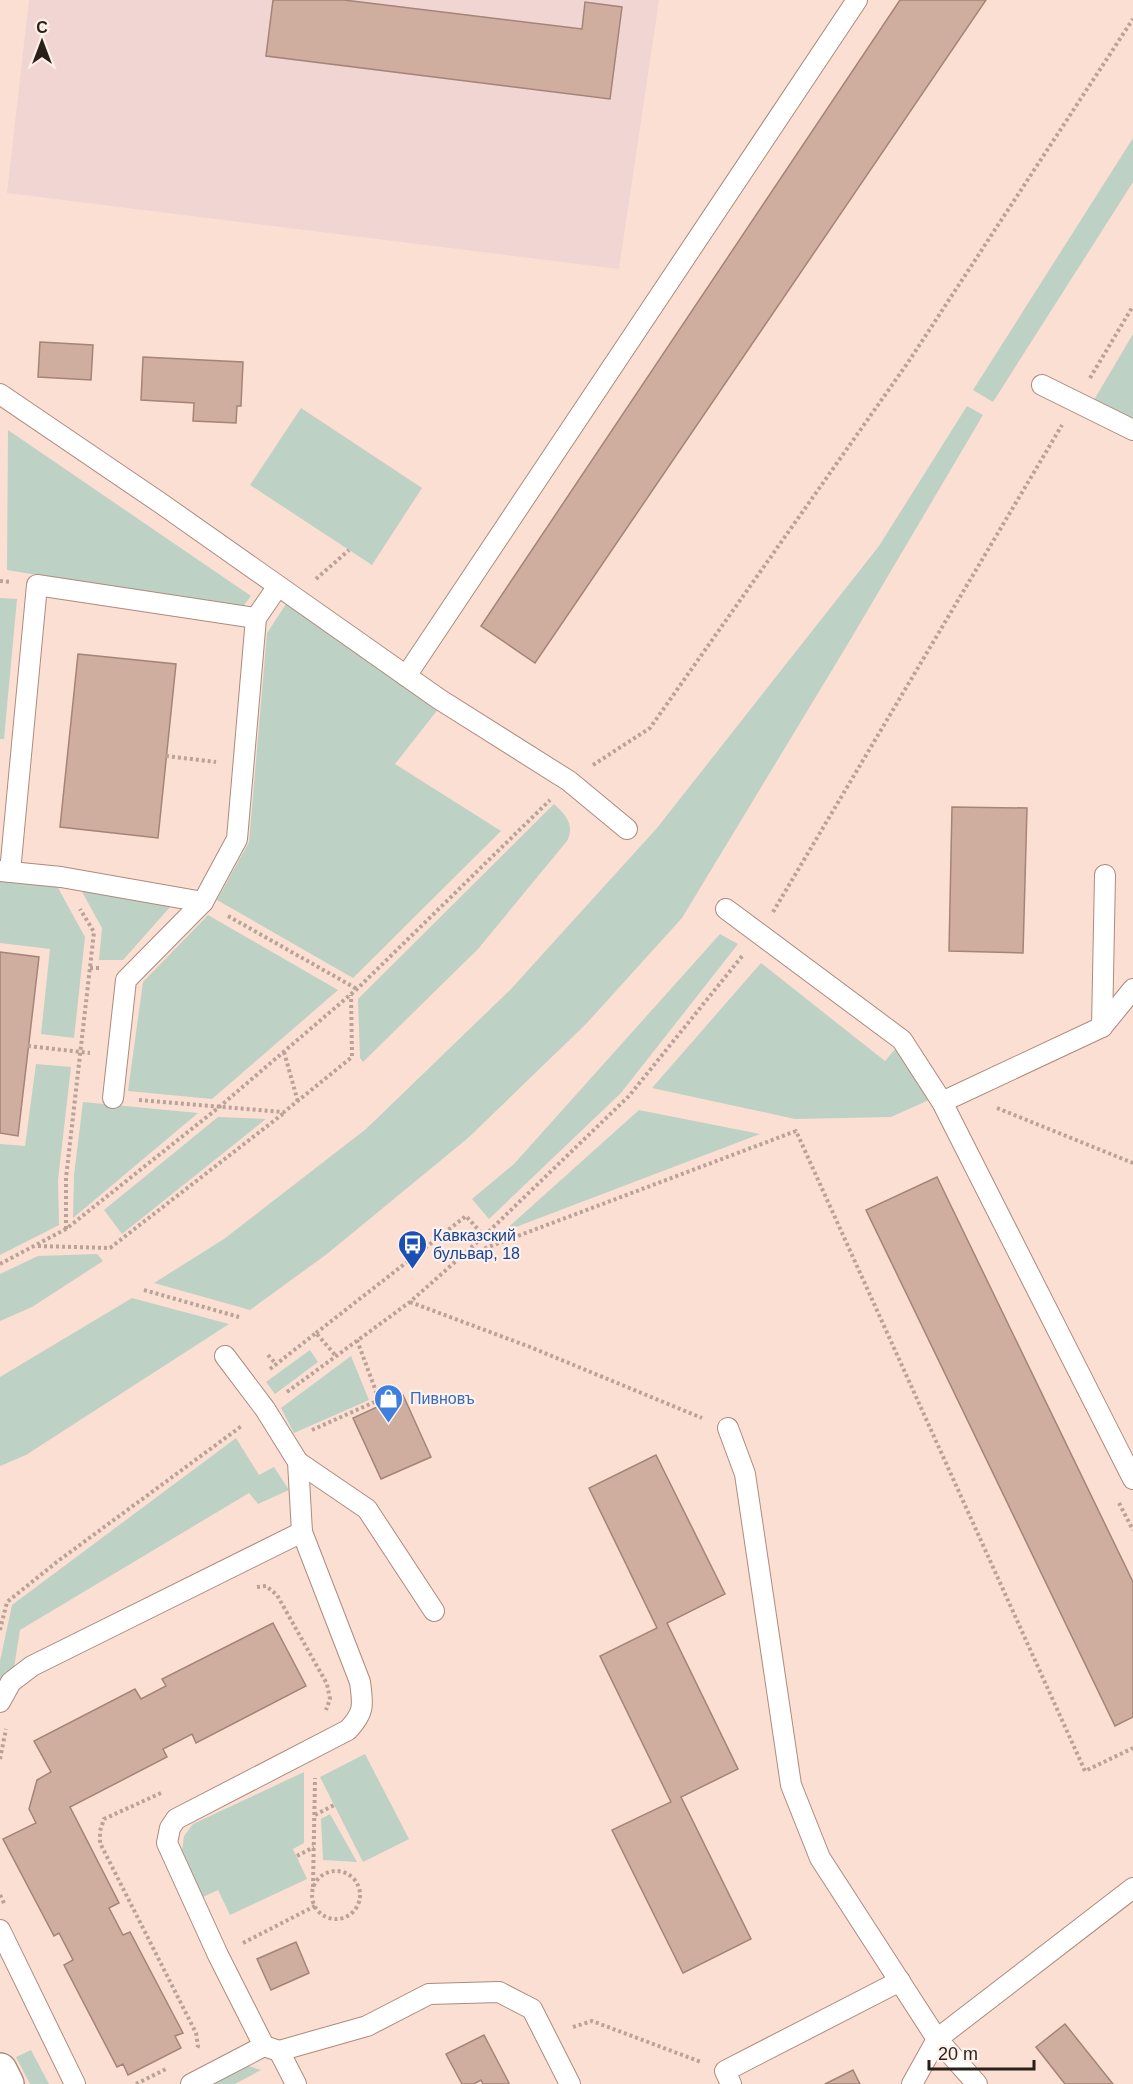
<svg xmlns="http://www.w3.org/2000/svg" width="1133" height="2084" font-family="Arial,sans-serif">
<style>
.education{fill:#f0d5d2}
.green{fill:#bed1c5}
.building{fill:#d0ae9f;stroke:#a48476;stroke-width:1.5}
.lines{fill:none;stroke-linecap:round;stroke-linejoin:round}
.service-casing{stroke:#ac8b7d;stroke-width:22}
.secondary-casing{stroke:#ac8b7d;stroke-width:36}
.path{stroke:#baa298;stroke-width:4;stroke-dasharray:3 3;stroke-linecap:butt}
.service{stroke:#fff;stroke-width:20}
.secondary{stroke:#fff;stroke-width:33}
.labels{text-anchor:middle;stroke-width:4.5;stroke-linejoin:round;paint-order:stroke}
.transit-label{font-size:16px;fill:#164399;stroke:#fef0ea;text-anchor:start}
.shop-label{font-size:16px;fill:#366cbe;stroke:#fef0ea;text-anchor:start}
</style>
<rect width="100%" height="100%" fill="#fcdfd3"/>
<path class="education" d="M 29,0 L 659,0 L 619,269 L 7,193 Z"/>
<g class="green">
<path d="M 1133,138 L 1133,182 L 993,402 L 973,390 Z"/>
<path d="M 1133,334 L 1133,424 L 1091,405 Z"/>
<path d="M 967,406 L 983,415 L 849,642 L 682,918 L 586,1024 L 468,1138 L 327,1254 L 250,1310 L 154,1283 L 224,1239 L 366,1129 L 511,989 L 657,828 L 879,546 Z"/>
<path d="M 301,408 L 422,488 L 372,565 L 250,485 Z"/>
<path d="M 8,430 L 251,596 L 241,609 L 7,570 Z"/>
<path d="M 0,598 L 17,599 L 4,739 L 0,739 Z"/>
<path d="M 286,604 L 439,708 L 395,764 L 501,831 L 353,978 L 217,900 L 249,842 L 267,633 Z"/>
<path d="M 554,804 C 566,815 575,825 567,841 L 478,949 L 363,1062 L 360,1058 L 358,999 Z"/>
<path d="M 0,880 L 57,886 L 85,937 L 74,1038 L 41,1034 L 50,949 L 0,943 Z"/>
<path d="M 81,890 L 171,906 L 123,960 L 99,960 L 102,928 Z"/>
<path d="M 208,915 L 338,990 L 212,1099 L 128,1091 L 143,982 Z"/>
<path d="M 720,934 L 738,944 L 621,1093 L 489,1219 L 472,1199 L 514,1164 Z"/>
<path d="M 761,963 L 885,1061 L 896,1048 L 929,1100 L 891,1117 L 795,1119 L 652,1088 Z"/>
<path d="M 36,1064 L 71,1067 L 58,1180 L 59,1225 L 0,1255 L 0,1144 L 25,1146 Z"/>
<path d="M 83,1102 L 198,1113 L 73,1218 L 74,1175 Z"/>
<path d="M 639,1110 L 760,1134 L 503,1232 Z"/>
<path d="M 218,1117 L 266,1119 L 122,1234 L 104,1210 Z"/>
<path d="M 97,1254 L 103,1261 L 32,1307 L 0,1321 L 0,1274 L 38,1256 Z"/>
<path d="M 132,1298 L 229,1324 L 26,1455 L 0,1466 L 0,1377 Z"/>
<path d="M 310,1350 L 318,1362 L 275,1394 L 266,1382 Z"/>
<path d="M 351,1356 L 369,1400 L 294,1433 L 281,1408 Z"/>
<path d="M 236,1438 L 259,1475 L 274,1467 L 289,1490 L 258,1504 L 249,1493 L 20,1630 L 14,1668 L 0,1682 L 0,1661 L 12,1605 Z"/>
<path d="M 365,1754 L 409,1839 L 363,1862 L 320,1777 Z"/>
<path d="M 304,1772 L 304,1843 L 293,1849 L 307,1879 L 230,1915 L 218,1890 L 203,1897 L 182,1851 L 184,1836 L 193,1824 Z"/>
<path d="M 330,1814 L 357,1862 L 323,1860 L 321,1819 Z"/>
<path d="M 31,2050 L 49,2084 L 30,2084 L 16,2057 Z"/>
<path d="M 246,2065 L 261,2070 L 235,2084 L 210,2084 Z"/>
</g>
<g class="building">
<path d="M 273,0 L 344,0 L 582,29 L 585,2 L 622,7 L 610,99 L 266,56 Z"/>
<path d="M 900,0 L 986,0 L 535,663 L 481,626 Z"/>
<path d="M 40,342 L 93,345 L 91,380 L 38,377 Z"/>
<path d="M 143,357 L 243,362 L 241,406 L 237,406 L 236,423 L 193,421 L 194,403 L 141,400 Z"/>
<path d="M 78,654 L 176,664 L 158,838 L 60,827 Z"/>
<path d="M 952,807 L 1027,808 L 1023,953 L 949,951 Z"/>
<path d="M 0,952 L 39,957 L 18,1136 L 0,1133 Z"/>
<path d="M 937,1177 L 1133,1582 L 1133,1717 L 1115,1726 L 866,1210 Z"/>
<path d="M 403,1395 L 431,1457 L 381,1479 L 353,1418 Z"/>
<path d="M 656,1455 L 725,1594 L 667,1623 L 738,1769 L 681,1797 L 751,1939 L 683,1973 L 612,1830 L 671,1802 L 600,1656 L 657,1628 L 589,1488 Z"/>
<path d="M 273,1623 L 306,1686 L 196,1743 L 192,1734 L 163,1749 L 167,1757 L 70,1807 L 119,1903 L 109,1908 L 123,1935 L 130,1932 L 183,2033 L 175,2036 L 181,2048 L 128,2075 L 123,2064 L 117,2067 L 64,1965 L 73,1960 L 59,1933 L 54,1936 L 3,1839 L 36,1823 L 29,1809 L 37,1780 L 51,1772 L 34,1741 L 135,1689 L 141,1699 L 166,1686 L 162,1679 Z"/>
<path d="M 296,1942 L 309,1973 L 271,1990 L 257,1959 Z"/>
<path d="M 1065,2024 L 1113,2084 L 1065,2084 L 1036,2047 Z"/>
<path d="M 484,2035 L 509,2083 L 508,2084 L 483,2084 L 481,2080 L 474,2084 L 462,2084 L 446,2054 Z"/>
<path d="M 853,2070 L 860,2084 L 825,2084 Z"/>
</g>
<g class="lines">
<defs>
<g id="service">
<path d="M 1042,385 L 1133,430"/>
<path d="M 0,394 L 159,502 L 439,699 L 569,781 L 627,829"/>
<path d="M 406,676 L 857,0"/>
<path d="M 0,871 L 61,877 L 203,902"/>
<path d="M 10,872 L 37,585 L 256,618"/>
<path d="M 726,909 L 902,1040 L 942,1102 L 1133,1479"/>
<path d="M 1102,1027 L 1133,989"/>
<path d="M 113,1098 L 126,980 L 203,902 L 237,839 L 256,618 L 278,586"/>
<path d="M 942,1102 L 1102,1027 L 1105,875"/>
<path d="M 225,1356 L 265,1409 L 298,1462 L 302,1532"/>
<path d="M 728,1428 L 745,1474 L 791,1785 L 820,1858 L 937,2039 L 977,2084"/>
<path d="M 298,1462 L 367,1509 L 434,1611"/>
<path d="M 0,1702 L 11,1682 L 32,1666 L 302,1532 L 360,1682 C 363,1705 365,1712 348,1730 L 176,1819 L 170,1828 L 167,1843 L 218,1955 L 264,2046"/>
<path d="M 0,1930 L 75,2084"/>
<path d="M 279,2051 L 367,2026 L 429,1994 L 499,1992 L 532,2009 L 570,2084"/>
<path d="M 191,2084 L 264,2046 L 279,2051 L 296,2084"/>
<path d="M 731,2084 L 725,2071 L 900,1981"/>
<path d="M 912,2084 L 937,2039 L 1133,1888"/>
</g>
<path id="secondary" d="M 0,2070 L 7,2084"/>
</defs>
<use href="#service" class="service-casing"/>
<use href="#secondary" class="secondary-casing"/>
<g class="path">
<path d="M 1090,378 L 1133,306"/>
<path d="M 316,579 L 349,550"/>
<path d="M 0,581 L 11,582"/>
<path d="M 166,756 L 216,762"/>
<path d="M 593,765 L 650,728 L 909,361 L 1133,19"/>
<path d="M 773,912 L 1062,425"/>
<path d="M 228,916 L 357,989"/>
<path d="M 90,968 L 101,968"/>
<path d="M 28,1046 L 90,1053"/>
<path d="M 284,1052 L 298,1102"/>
<path d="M 139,1100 L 284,1112 L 352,1057 L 351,995"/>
<path d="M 997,1108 L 1133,1163"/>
<path d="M 66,1229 L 66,1178 L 94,932 L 80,909"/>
<path d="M 38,1246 L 110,1248 L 284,1113"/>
<path d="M 462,1257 L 796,1131 L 1085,1771 L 1133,1748"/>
<path d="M 0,1264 L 66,1229 L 218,1108 L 357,989 L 550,800"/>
<path d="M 144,1290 L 239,1317"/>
<path d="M 410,1302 L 530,1347 L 702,1418"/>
<path d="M 316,1333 L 466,1216 L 484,1236"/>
<path d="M 357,1340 L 381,1405"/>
<path d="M 268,1355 L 276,1364"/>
<path d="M 270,1369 L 316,1333 L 336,1356"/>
<path d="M 287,1392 L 410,1302 L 484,1236 L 629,1096 L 743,955"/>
<path d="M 312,1430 L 379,1400"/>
<path d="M 1119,1503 L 1133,1530"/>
<path d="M 257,1587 L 266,1586 L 277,1595 L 327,1684 L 330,1699 L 326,1710"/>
<path d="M 0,1630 L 7,1602 L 58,1561 L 243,1425"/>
<path d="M 0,1759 L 6,1729"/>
<path d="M 161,1793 L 104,1819 L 100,1831 L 100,1843 L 196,2033 L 198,2046 L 196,2050"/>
<path d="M 315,1815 L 334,1805"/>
<path d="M 297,1856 L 314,1847"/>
<circle cx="336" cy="1895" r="24"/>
<path d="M 313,1887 L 315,1778"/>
<path d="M 0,1895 L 5,1905"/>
<path d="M 243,1943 L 315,1906"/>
<path d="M 573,2027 L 592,2021 L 701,2062"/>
<path d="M 136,2084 L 168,2068"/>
</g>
<use href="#service" class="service"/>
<use href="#secondary" class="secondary"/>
</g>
<defs>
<symbol id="bus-pin" viewBox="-11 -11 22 30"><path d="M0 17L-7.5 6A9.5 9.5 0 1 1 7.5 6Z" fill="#1a4fb4" stroke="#fef0ea"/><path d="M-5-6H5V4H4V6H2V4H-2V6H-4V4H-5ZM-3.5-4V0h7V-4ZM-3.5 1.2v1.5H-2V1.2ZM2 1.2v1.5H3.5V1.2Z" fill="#fff"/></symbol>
<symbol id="shop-pin" viewBox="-11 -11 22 30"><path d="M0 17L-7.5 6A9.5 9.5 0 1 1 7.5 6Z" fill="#3f7fe0" stroke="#fef0ea"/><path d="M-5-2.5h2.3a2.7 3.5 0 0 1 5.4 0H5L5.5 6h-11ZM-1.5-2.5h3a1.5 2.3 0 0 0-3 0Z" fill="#fff"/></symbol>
</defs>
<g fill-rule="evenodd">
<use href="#bus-pin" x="396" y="1228" width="33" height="45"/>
<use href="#shop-pin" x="372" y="1382" width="33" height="45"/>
</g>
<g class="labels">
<g class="transit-label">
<text x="433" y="1241">Кавказский<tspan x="433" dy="18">бульвар, 18</tspan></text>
</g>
<g class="shop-label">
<text x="410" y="1404">Пивновъ</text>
</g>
</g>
<g transform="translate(42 42)" stroke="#fef0ea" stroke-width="4.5" paint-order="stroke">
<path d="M0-4.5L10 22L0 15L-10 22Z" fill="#2b1f19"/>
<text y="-9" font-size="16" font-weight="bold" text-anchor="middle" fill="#2b1f19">С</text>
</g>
<path d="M929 2060v9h105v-9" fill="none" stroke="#2b1f19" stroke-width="3"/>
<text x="938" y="2060" font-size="18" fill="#2b1f19" stroke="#fef0ea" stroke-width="4.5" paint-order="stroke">20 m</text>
</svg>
